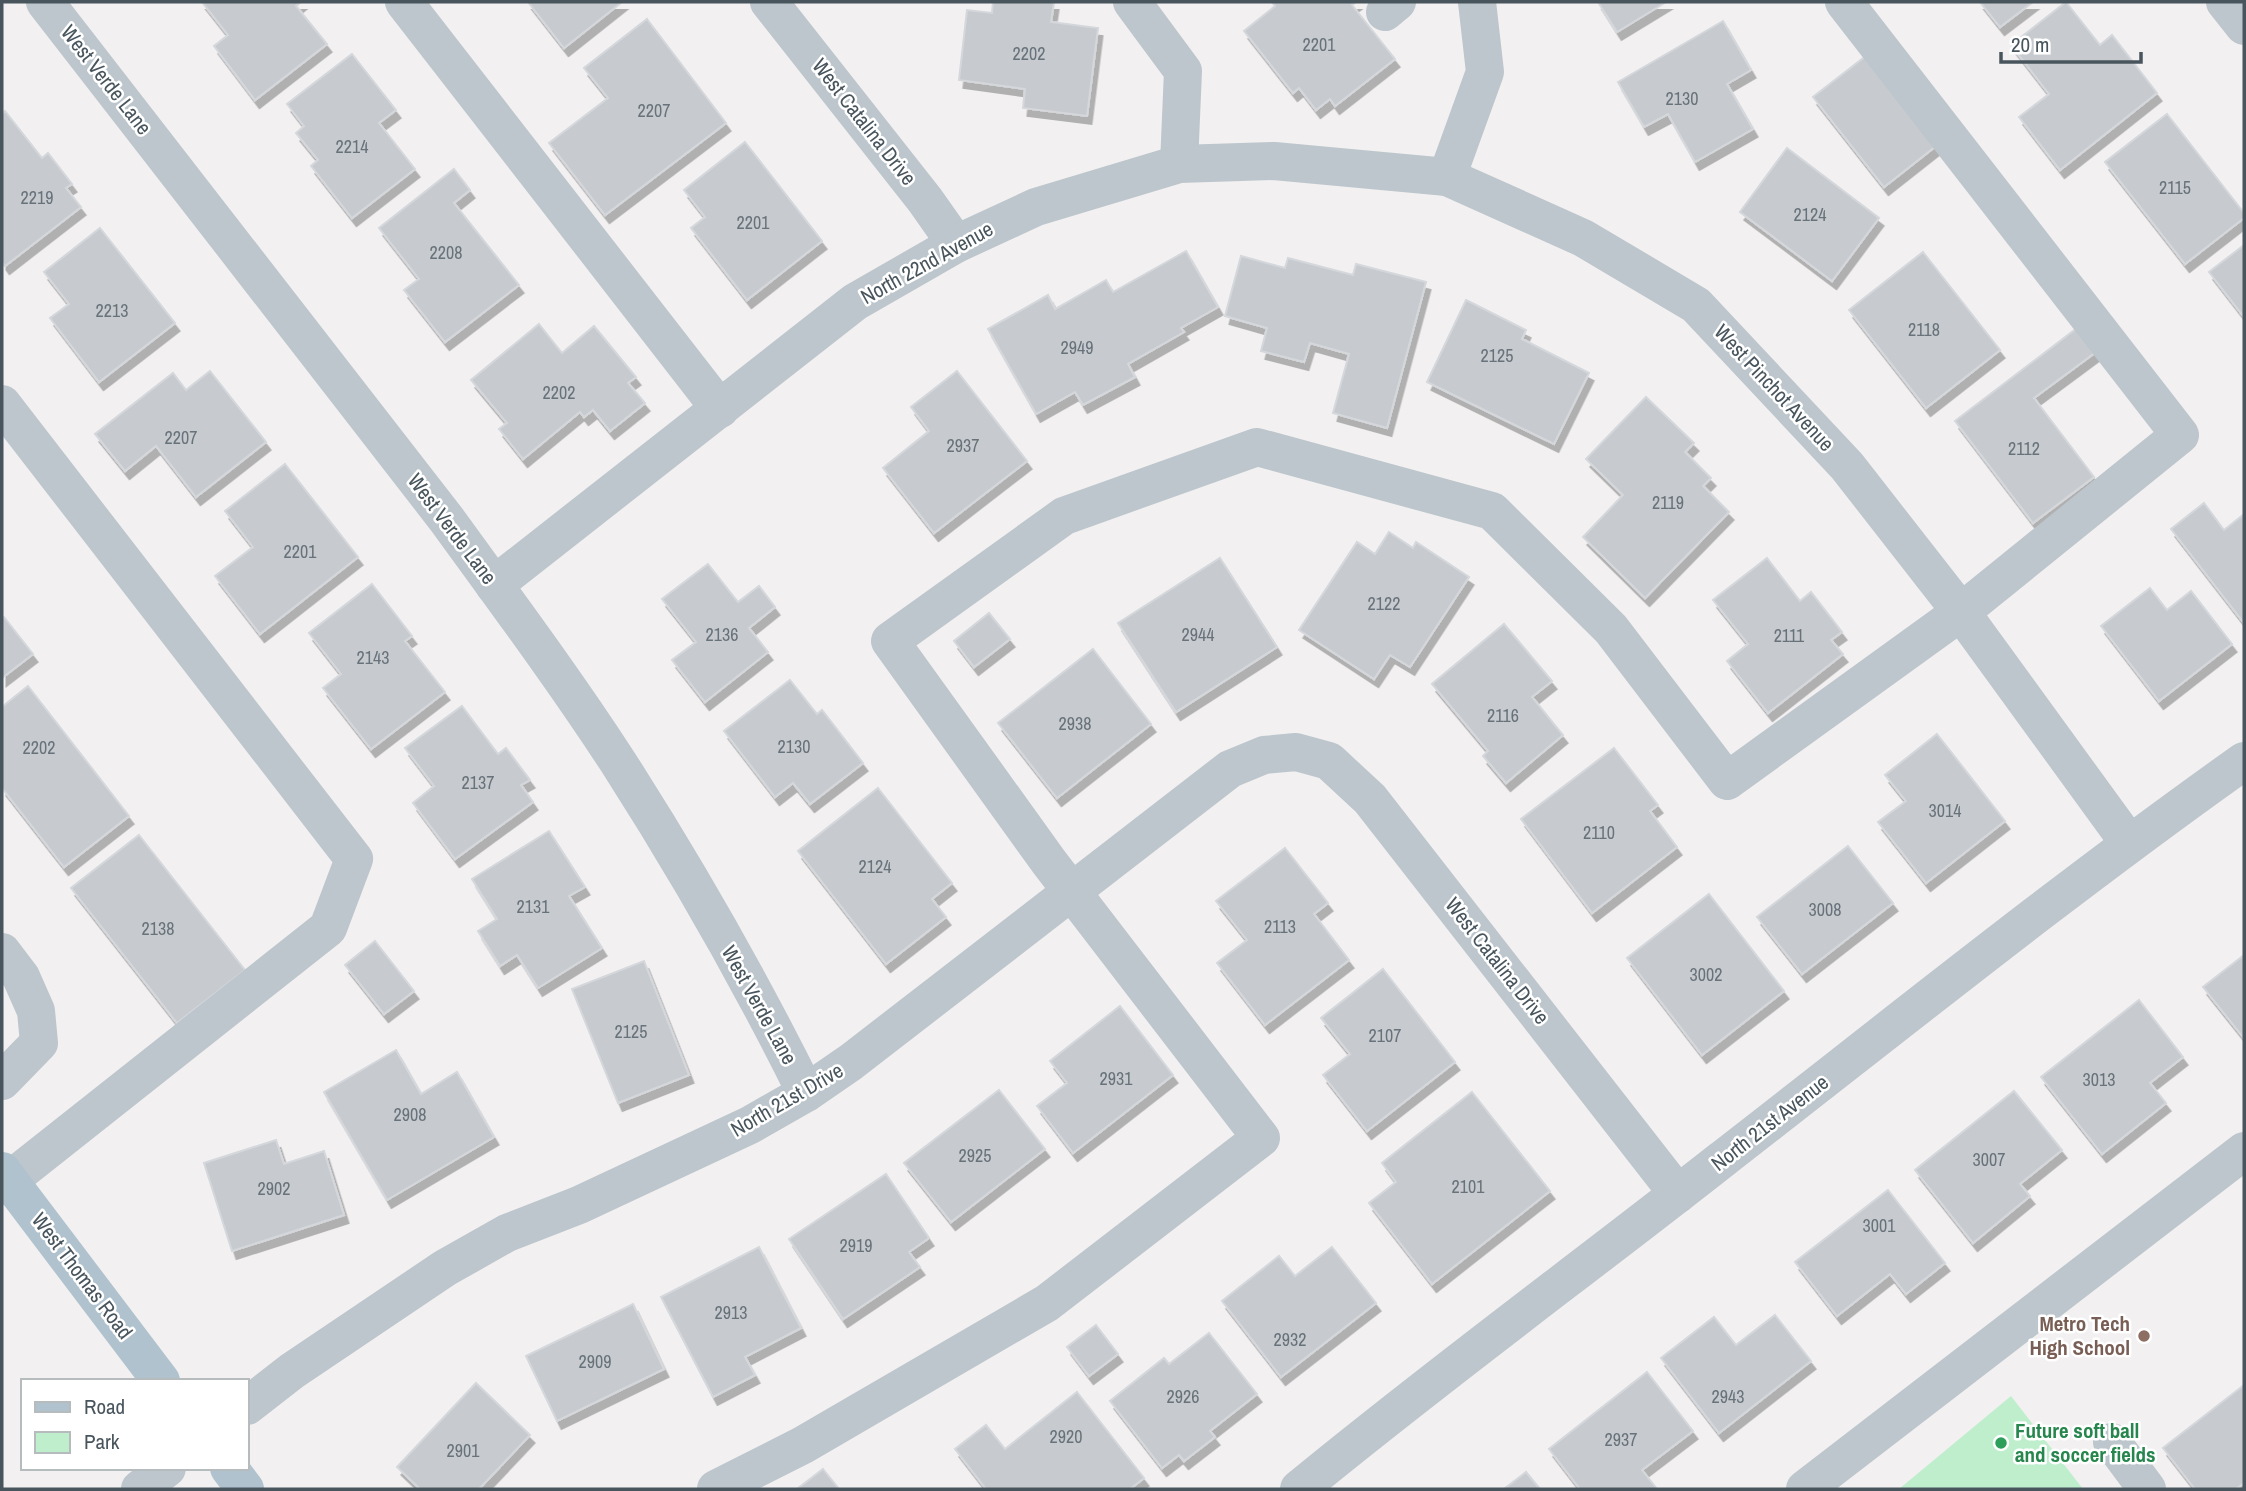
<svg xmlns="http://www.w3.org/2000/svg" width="2246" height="1491" font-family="'Archivo Narrow',sans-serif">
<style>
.green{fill:#bfeecd}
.building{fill:#c7cbcf;stroke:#d4d7db;stroke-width:2;filter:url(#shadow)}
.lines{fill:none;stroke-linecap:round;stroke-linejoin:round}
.minor{stroke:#bcc6cc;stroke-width:38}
.major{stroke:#b0c2ce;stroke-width:38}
.education-dot{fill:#8d6e63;stroke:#fff;stroke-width:2.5}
.leisure-dot{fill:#2e9e5b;stroke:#fff;stroke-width:2.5}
.labels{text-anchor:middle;stroke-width:5;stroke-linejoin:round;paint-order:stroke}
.number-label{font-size:18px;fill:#68727a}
.street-label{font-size:21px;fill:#48555d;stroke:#fff}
.education-label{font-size:21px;font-weight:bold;fill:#785e54;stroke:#fff;text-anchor:end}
.leisure-label{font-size:21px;font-weight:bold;fill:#27864d;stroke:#fff;text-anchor:start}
</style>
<defs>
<filter id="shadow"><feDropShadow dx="4.5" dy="8" stdDeviation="0" flood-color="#0004"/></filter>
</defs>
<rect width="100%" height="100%" fill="#f2f0f0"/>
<path class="green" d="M 2011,1396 L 2083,1489 L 1899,1489 Z"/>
<g class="building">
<path d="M 202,2 L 301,2 L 296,6 L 327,44 L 255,100 L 214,46 L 228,35 Z"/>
<path d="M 528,2 L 622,2 L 564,48 Z"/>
<path d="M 993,2 L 1054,2 L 1051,22 L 1098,28 L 1087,116 L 1023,108 L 1025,89 L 959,80 L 967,10 L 992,13 Z"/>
<path d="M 1272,2 L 1356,2 L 1352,5 L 1395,59 L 1335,106 L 1330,99 L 1316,110 L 1299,88 L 1293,93 L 1244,31 L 1275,6 Z"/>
<path d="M 1598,2 L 1666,2 L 1617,32 Z"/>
<path d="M 1980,2 L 2033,2 L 2000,27 Z"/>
<path d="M 2066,2 L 2100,45 L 2112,35 L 2157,93 L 2060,170 L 2019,117 L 2049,94 L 2011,45 Z"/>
<path d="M 647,19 L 726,123 L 605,215 L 549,143 L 608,98 L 584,68 Z"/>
<path d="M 1723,21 L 1751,70 L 1727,84 L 1753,129 L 1695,162 L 1668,114 L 1644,127 L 1618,82 Z"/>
<path d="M 1871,52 L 1941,142 L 1884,187 L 1813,97 Z"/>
<path d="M 352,54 L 396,110 L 379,123 L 415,169 L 352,218 L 311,166 L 318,160 L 296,133 L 304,126 L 287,104 Z"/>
<path d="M 5,111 L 42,158 L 48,153 L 72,184 L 66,188 L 81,207 L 5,266 L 2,262 L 2,114 Z"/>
<path d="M 2167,114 L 2244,213 L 2244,218 L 2185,264 L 2105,162 Z"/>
<path d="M 745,142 L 822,241 L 747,300 L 691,228 L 705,217 L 684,190 Z"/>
<path d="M 1787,148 L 1879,218 L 1832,281 L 1740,212 Z"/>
<path d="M 454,169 L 470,190 L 454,203 L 519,285 L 445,342 L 404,290 L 419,279 L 379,228 Z"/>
<path d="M 100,228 L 175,323 L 99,382 L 50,318 L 69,304 L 44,272 Z"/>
<path d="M 2244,245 L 2244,317 L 2209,272 Z"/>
<path d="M 1186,251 L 1218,307 L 1181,328 L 1184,332 L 1128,364 L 1135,377 L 1083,405 L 1075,392 L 1036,414 L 988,329 L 1048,295 L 1055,309 L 1106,280 L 1113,292 Z"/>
<path d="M 1923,252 L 2000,350 L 1926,408 L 1849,310 Z"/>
<path d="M 1241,256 L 1285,268 L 1288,258 L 1353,275 L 1356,264 L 1426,282 L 1387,428 L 1333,413 L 1349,354 L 1310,343 L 1304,362 L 1261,351 L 1267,328 L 1225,316 Z"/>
<path d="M 1466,300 L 1526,330 L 1522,339 L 1589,373 L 1554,444 L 1427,382 Z"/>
<path d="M 539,324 L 562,353 L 594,326 L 636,377 L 628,383 L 645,403 L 610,431 L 593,410 L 584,417 L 580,412 L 523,459 L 499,429 L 507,423 L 471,380 Z"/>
<path d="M 2081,325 L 2100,349 L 2034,398 L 2094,477 L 2033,523 L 1955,421 Z"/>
<path d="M 210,371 L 266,442 L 196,497 L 156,446 L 125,471 L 95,434 L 173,373 L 186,390 Z"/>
<path d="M 957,371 L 1027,461 L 934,533 L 883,468 L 929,431 L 911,407 Z"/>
<path d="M 1646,397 L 1694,443 L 1685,452 L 1711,478 L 1703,486 L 1729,512 L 1645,598 L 1583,537 L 1623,495 L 1586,459 Z"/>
<path d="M 285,464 L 358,557 L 260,634 L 215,576 L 253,547 L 225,511 Z"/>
<path d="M 2204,503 L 2224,530 L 2244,514 L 2244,623 L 2171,529 Z"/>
<path d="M 1389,532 L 1413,548 L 1416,542 L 1469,577 L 1410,667 L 1390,655 L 1374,679 L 1299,630 L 1357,542 L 1375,554 Z"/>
<path d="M 1220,558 L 1277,647 L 1176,712 L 1118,623 Z"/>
<path d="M 1767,558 L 1800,601 L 1811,592 L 1842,632 L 1831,640 L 1843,654 L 1768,713 L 1727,661 L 1748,644 L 1713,600 Z"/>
<path d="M 708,564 L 738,602 L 759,586 L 775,607 L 749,628 L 768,652 L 705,702 L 672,660 L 696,642 L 662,599 Z"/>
<path d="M 372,584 L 412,636 L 405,641 L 445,692 L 371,749 L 323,688 L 341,674 L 309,633 Z"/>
<path d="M 2150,588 L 2167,610 L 2191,591 L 2232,644 L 2159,701 L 2101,626 Z"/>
<path d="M 989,613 L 1010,639 L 974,667 L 954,641 Z"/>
<path d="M 4,617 L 33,654 L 2,678 L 2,618 Z"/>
<path d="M 1504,624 L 1552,681 L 1532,697 L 1563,735 L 1506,783 L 1483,756 L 1488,751 L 1432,684 Z"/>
<path d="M 1093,649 L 1151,724 L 1057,798 L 998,723 Z"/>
<path d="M 790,680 L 817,714 L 822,710 L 863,763 L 810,804 L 793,783 L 775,797 L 724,731 Z"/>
<path d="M 28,686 L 129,816 L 64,867 L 2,788 L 2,707 Z"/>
<path d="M 462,706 L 498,754 L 506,748 L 530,780 L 521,785 L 533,802 L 455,859 L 413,803 L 434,786 L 405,748 Z"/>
<path d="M 1937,734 L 2005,821 L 1926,883 L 1878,822 L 1906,801 L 1885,775 Z"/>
<path d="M 1614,748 L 1658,805 L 1650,811 L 1677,847 L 1592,913 L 1521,819 Z"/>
<path d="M 878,788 L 952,883 L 932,899 L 946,917 L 886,964 L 798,851 Z"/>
<path d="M 549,831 L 585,887 L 569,896 L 602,948 L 538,988 L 517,955 L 500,966 L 478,931 L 497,919 L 472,879 Z"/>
<path d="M 139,835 L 245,970 L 177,1023 L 71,888 Z"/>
<path d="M 1848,846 L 1893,903 L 1802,974 L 1757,917 Z"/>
<path d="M 1285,848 L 1328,903 L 1314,914 L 1349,960 L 1265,1025 L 1217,963 L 1247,940 L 1216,901 Z"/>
<path d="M 1709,894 L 1784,991 L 1702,1055 L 1627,958 Z"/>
<path d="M 375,941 L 414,991 L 384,1014 L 345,965 Z"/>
<path d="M 2244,955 L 2244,1036 L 2243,1037 L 2203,987 Z"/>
<path d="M 644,961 L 689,1075 L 618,1103 L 572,989 Z"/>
<path d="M 1383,969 L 1455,1062 L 1367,1131 L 1323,1075 L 1350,1054 L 1321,1018 Z"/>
<path d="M 2139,1000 L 2183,1057 L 2150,1083 L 2166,1103 L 2102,1154 L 2041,1077 Z"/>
<path d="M 1120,1006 L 1173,1075 L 1073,1153 L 1037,1106 L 1067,1083 L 1050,1061 Z"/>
<path d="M 396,1050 L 421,1094 L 457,1072 L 494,1137 L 387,1200 L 324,1092 Z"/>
<path d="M 999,1090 L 1045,1149 L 951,1222 L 904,1163 Z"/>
<path d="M 2014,1091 L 2062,1150 L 2020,1184 L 2030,1196 L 1973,1243 L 1915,1170 Z"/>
<path d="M 1472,1092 L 1550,1191 L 1432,1284 L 1369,1203 L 1396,1182 L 1382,1163 Z"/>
<path d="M 276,1140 L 284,1164 L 324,1151 L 344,1215 L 232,1251 L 204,1163 Z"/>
<path d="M 886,1174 L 929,1238 L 909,1252 L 920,1267 L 843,1319 L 789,1239 Z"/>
<path d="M 1888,1190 L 1945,1263 L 1906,1294 L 1890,1274 L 1837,1316 L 1795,1262 Z"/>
<path d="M 759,1247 L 801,1328 L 745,1357 L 755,1375 L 713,1397 L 661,1297 Z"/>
<path d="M 1332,1247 L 1376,1303 L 1281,1377 L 1222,1301 L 1279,1256 L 1295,1276 Z"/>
<path d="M 633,1304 L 664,1369 L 557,1421 L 526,1356 Z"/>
<path d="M 1775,1315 L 1811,1361 L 1719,1433 L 1661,1358 L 1714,1317 L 1736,1345 Z"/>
<path d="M 1096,1325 L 1118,1354 L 1089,1376 L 1067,1347 Z"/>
<path d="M 1209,1333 L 1257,1394 L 1210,1431 L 1215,1437 L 1184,1461 L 1179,1455 L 1162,1468 L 1110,1401 L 1164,1358 L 1169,1364 Z"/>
<path d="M 1647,1372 L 1693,1431 L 1642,1470 L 1657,1489 L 1580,1489 L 1549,1449 Z"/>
<path d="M 476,1383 L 530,1435 L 479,1489 L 420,1489 L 397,1467 Z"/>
<path d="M 2244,1385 L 2244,1483 L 2236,1489 L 2195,1489 L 2163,1448 Z"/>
<path d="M 1077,1392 L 1144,1478 L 1130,1489 L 986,1489 L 955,1449 L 986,1425 L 1005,1449 Z"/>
<path d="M 823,1469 L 839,1489 L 797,1489 Z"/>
<path d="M 1526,1472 L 1540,1489 L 1504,1489 Z"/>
</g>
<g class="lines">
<g class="minor">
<path d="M 45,2 L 447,520 C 505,600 564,679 618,762 C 686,868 750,980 806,1093"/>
<path d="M 404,2 L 720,409"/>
<path d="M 769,2 L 925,200 L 956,244"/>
<path d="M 1132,2 L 1183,71 L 1179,164"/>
<path d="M 1477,2 L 1485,72 L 1447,177 L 1583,238 L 1696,305 L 1847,466 L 1961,612 L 2129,843"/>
<path d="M 2225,2 L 2244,26"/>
<path d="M 1385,12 L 1397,2"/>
<path d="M 2,404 L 354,859 L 328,928 L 2,1186"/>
<path d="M 494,585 L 855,302 L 956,244 L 1036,207 L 1179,164 L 1274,161 L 1447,177"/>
<path d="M 2,952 L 21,977 L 36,1011 L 39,1043 L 2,1081"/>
<path d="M 247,1406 L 292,1371 L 445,1268 L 507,1233 L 579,1205 L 750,1125 L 806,1093 L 851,1062 L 1230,769 L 1264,755 L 1296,752 L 1329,761 L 1370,799 L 1678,1194"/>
<path d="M 2112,1442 L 2147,1489"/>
<path d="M 140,1489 L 167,1468"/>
<path d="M 716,1489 L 803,1445 L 1047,1303 L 1261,1138 L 1049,862 L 890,641 L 1064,516 L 1257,447 L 1492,511 L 1611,629 L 1727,781 L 1961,612 L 2180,435 L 1844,2"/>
<path d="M 1299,1489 C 1436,1376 1580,1271 1720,1161 C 1894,1026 2065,888 2244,761"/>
<path d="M 1805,1489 L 2244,1151"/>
</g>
<g class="major">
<path d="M 2,1171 L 161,1381"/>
<path d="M 229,1468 L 245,1489"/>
</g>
</g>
<circle class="education-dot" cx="2144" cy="1336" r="7"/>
<circle class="leisure-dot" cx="2001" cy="1443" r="7"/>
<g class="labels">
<g class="number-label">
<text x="1319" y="51">2201</text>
<text x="1029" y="60">2202</text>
<text x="1682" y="105">2130</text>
<text x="654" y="117">2207</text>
<text x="352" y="153">2214</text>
<text x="2175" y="194">2115</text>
<text x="37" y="204">2219</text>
<text x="1810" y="221">2124</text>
<text x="753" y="229">2201</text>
<text x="446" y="259">2208</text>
<text x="112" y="317">2213</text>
<text x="1924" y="336">2118</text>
<text x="1077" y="354">2949</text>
<text x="1497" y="362">2125</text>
<text x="559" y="399">2202</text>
<text x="181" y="444">2207</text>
<text x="963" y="452">2937</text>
<text x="2024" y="455">2112</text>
<text x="1668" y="509">2119</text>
<text x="300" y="558">2201</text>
<text x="1384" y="610">2122</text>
<text x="722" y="641">2136</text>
<text x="1198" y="641">2944</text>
<text x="1789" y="642">2111</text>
<text x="373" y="664">2143</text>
<text x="1503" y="722">2116</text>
<text x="1075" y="730">2938</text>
<text x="794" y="753">2130</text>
<text x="39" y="754">2202</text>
<text x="478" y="789">2137</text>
<text x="1945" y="817">3014</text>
<text x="1599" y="839">2110</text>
<text x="875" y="873">2124</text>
<text x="533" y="913">2131</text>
<text x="1825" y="916">3008</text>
<text x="1280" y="933">2113</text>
<text x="158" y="935">2138</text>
<text x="1706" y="981">3002</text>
<text x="631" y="1038">2125</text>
<text x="1385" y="1042">2107</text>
<text x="1116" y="1085">2931</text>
<text x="2099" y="1086">3013</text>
<text x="410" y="1121">2908</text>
<text x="975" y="1162">2925</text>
<text x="1989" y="1166">3007</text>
<text x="1468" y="1193">2101</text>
<text x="274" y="1195">2902</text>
<text x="1879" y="1232">3001</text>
<text x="856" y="1252">2919</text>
<text x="731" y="1319">2913</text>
<text x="1290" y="1346">2932</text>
<text x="595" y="1368">2909</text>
<text x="1183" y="1403">2926</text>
<text x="1728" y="1403">2943</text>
<text x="1066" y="1443">2920</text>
<text x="1621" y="1446">2937</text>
<text x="463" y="1457">2901</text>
</g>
<g class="street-label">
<text transform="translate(106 80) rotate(52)" y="7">West Verde Lane</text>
<text transform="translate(864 122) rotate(52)" y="7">West Catalina Drive</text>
<text transform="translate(927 263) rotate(-29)" y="7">North 22nd Avenue</text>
<text transform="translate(1774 388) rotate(47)" y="7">West Pinchot Avenue</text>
<text transform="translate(452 529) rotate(53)" y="7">West Verde Lane</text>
<text transform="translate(1497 961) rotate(52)" y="7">West Catalina Drive</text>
<text transform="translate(759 1005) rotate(61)" y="7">West Verde Lane</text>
<text transform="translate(787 1100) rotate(-30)" y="7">North 21st Drive</text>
<text transform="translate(1770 1123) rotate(-38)" y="7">North 21st Avenue</text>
<text transform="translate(82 1276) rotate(53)" y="7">West Thomas Road</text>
</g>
<g class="education-label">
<text x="2130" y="1331">Metro Tech<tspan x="2130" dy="24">High School</tspan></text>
</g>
<g class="leisure-label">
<text x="2015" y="1438">Future soft ball<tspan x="2015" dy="24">and soccer fields</tspan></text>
</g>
</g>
<rect width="2246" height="1491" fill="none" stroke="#48555d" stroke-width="7"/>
<rect x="21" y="1379" width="228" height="91" fill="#ffffff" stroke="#b6bbbe" stroke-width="2"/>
<rect x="35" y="1402" width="35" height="10" fill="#b0c2ce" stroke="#b6bbbe" stroke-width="2"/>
<text x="84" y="1414" font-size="21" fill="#48555d">Road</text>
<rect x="35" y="1432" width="35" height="21" fill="#bfeecd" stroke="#b6bbbe" stroke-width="2"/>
<text x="84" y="1449" font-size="21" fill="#48555d">Park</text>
<path d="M2001 52v10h140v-10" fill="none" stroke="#48555d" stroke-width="3.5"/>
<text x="2011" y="52" font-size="21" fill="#48555d" stroke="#ffffff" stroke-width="5" paint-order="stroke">20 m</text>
</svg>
